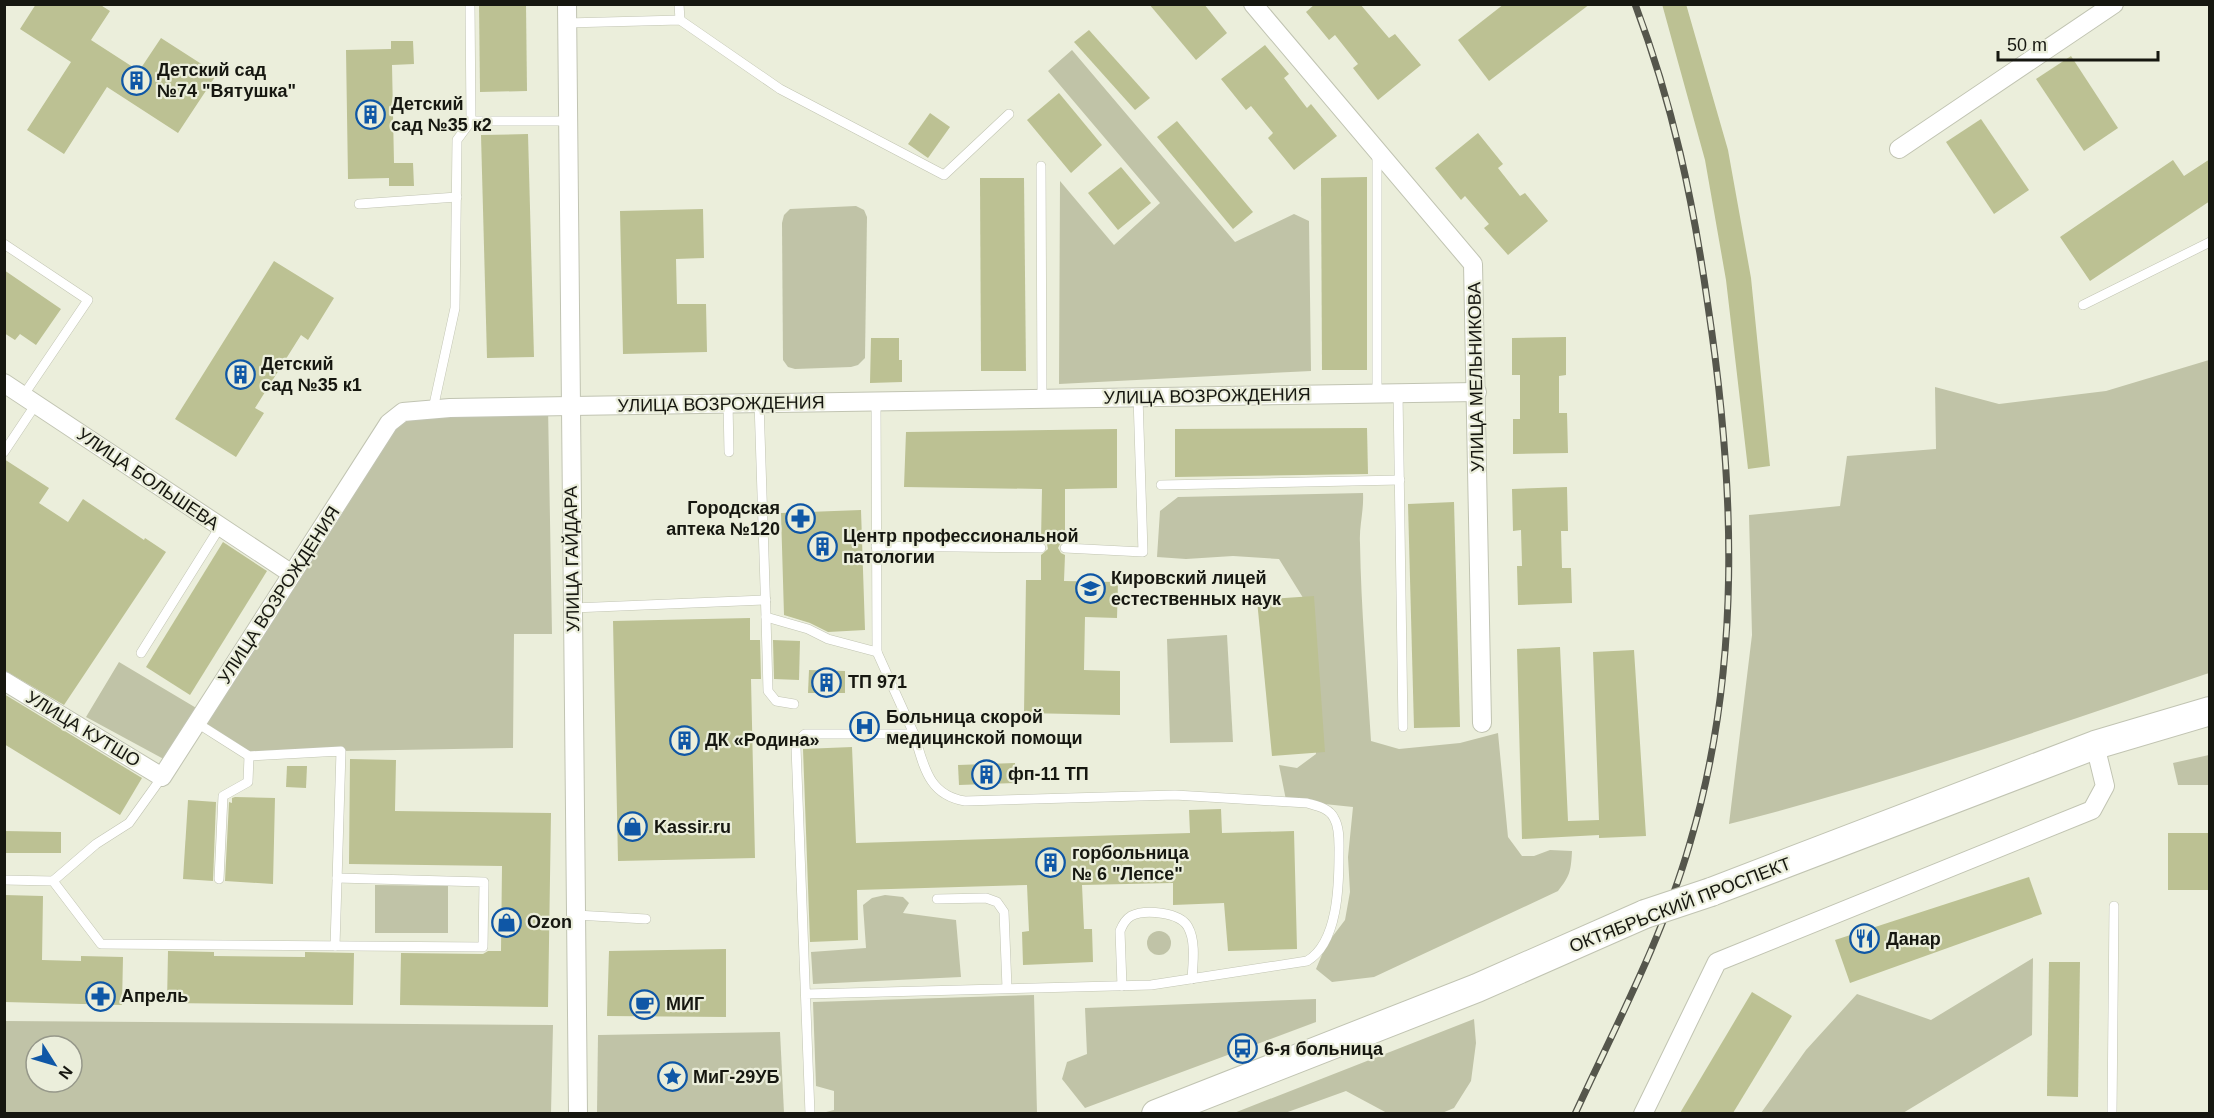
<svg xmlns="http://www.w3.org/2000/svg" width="2214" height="1118" font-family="Helvetica,sans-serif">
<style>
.green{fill:#c0c3a7;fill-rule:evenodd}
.building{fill:#bcc193}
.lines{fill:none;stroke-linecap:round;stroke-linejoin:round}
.lane-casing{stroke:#c1c4b2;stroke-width:10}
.street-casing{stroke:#c1c4b2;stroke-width:20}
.primary-casing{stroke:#c1c4b2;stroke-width:30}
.lane{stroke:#fff;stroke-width:9}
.street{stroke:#fff;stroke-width:18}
.primary{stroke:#fff;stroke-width:28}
.rail-casing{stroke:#55564c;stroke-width:7}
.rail{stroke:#ebeedb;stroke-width:4.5;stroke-dasharray:14;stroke-linecap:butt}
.primary-bridge-casing{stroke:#c1c4b2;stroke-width:30;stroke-linecap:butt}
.primary-bridge{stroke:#fff;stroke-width:28}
.labels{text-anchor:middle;stroke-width:4.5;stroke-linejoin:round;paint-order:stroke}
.poi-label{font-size:18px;font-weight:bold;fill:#161710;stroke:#ebeedb;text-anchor:start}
.street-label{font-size:18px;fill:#161710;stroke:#ebeedb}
</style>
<rect width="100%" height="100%" fill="#ebeedb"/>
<g class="green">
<path d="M 1072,50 L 1235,242 L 1294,214 L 1309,221 L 1311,371 L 1059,384 L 1060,181 L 1114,245 L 1160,203 L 1048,71 Z"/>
<path d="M 856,206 L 864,210 L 867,217 L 865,358 L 858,365 L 851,367 L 795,369 L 788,367 L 783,360 L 782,223 L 784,215 L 790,209 Z"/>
<path d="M 2209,360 L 2209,673 C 2050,727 1892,783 1729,824 L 1752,635 L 1749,515 L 1840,506 L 1847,456 L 1936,449 L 1935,387 L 1999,404 L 2106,391 Z"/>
<path d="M 548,406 L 552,634 L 514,634 L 513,748 L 341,751 L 249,756 L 197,723 L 171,763 L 86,717 L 119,662 L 203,712 L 396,416 Z"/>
<path d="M 1363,493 C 1364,511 1359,526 1360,543 C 1361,609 1367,675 1371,741 L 1399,749 L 1460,743 L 1498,733 L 1508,837 L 1522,856 L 1534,856 L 1550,850 L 1572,851 C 1571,871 1570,876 1558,891 L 1374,977 L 1332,982 L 1316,969 L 1326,945 L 1345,920 L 1350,892 L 1348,857 L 1353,807 L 1286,800 L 1279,765 L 1297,768 L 1316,754 L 1310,609 L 1279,559 L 1233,556 L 1186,559 L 1157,557 L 1160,511 L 1178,497 Z"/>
<path d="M 1227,635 L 1233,742 L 1170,743 L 1167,639 Z"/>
<path d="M 2209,755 L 2209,785 L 2178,785 L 2173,763 Z"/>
<path d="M 375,885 L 448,886 L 448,933 L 375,933 Z"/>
<path d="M 885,895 L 903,897 L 909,903 L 903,913 L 956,920 L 961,977 L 813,984 L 811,952 L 866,948 L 863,905 L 872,898 Z"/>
<circle cx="1159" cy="943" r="12"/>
<path d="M 2033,958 L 2032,1035 L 1903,1113 L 1761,1113 L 1806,1050 L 1857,994 L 1931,1020 Z"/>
<path d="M 1034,995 L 1037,1113 L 822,1113 L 834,1110 L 834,1091 L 816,1086 L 813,1002 Z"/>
<path d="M 1316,999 L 1316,1022 L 1085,1108 L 1062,1079 L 1067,1062 L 1087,1054 L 1085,1008 Z"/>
<path d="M 1474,1019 L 1476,1043 L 1471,1081 L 1454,1108 L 1442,1113 L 1387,1113 L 1346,1091 L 1285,1113 L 1234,1113 Z"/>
<path d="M 5,1021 L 553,1025 L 551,1113 L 5,1113 ZM 36,1046 L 72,1046 L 72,1082 L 36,1082 Z"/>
<path d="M 780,1032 L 784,1113 L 597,1113 L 598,1035 Z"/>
</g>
<g class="building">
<path d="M 36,4 L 99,4 L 110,11 L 91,40 L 139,71 L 161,38 L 217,74 L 178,133 L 107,87 L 64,154 L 27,130 L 71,62 L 20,29 Z"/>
<path d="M 479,4 L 526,4 L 527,91 L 480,92 Z"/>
<path d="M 1149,4 L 1204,4 L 1227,33 L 1196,60 Z"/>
<path d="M 1315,4 L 1360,4 L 1389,38 L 1395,34 L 1421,65 L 1378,100 L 1353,68 L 1358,64 L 1335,35 L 1329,40 L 1306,12 Z"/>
<path d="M 1504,4 L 1590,4 L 1489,81 L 1458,40 Z"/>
<path d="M 1662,4 L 1686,4 L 1728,150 L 1751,278 L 1770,466 L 1748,469 L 1726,280 L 1705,160 Z"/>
<path d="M 1089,30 L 1150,98 L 1135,110 L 1074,42 Z"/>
<path d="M 391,41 L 413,41 L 414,64 L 392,65 L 394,163 L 413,163 L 414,186 L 389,186 L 389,178 L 348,179 L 346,50 L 391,49 Z"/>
<path d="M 1265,45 L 1289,74 L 1284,78 L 1307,108 L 1311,104 L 1337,136 L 1294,170 L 1268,138 L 1273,133 L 1251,106 L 1246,110 L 1221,79 Z"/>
<path d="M 2071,56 L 2118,128 L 2084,151 L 2036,79 Z"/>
<path d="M 1059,93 L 1102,145 L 1071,173 L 1027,120 Z"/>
<path d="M 930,113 L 950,127 L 928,158 L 908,144 Z"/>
<path d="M 1981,119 L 2029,190 L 1994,214 L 1946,142 Z"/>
<path d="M 1177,121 L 1253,212 L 1233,229 L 1157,137 Z"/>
<path d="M 1478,133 L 1503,164 L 1498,168 L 1520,196 L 1525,193 L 1548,221 L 1508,255 L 1484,228 L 1489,224 L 1465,196 L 1461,200 L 1435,168 Z"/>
<path d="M 528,134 L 534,357 L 487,358 L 481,135 Z"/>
<path d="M 2210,159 L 2210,201 L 2090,281 L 2060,237 L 2173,160 L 2184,176 Z"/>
<path d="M 1121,167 L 1151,203 L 1118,230 L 1088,193 Z"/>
<path d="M 1367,177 L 1367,370 L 1322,370 L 1321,178 Z"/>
<path d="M 980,178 L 1024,178 L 1026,371 L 981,371 Z"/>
<path d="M 703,209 L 704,258 L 676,259 L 677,304 L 706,304 L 707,352 L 623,354 L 620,211 Z"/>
<path d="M 274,261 L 334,298 L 308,340 L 301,335 L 255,408 L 264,413 L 236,457 L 175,419 Z"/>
<path d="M 4,270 L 61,309 L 36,345 L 20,334 L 15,340 L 4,333 Z"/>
<path d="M 1566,337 L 1566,375 L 1559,376 L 1559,413 L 1567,413 L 1568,453 L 1513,454 L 1513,419 L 1520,419 L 1520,375 L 1512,375 L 1512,338 Z"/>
<path d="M 871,338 L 899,338 L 899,360 L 902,360 L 902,382 L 870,383 Z"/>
<path d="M 1367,428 L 1368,474 L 1175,477 L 1175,429 Z"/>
<path d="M 1117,429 L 1117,488 L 1065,489 L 1065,541 L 1060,544 L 1058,548 L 1061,553 L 1065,555 L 1064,581 L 1118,582 L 1117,618 L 1085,617 L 1084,670 L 1120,671 L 1120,715 L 1024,713 L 1026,580 L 1041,580 L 1041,555 L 1048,549 L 1047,544 L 1041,541 L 1042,489 L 904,487 L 906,432 Z"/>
<path d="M 4,459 L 49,488 L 39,503 L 68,522 L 83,499 L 144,540 L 145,538 L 166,552 L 64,705 L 4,670 Z"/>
<path d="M 1567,487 L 1568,531 L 1561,531 L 1562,568 L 1571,568 L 1572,603 L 1518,605 L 1517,566 L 1522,566 L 1521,530 L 1513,531 L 1512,489 Z"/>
<path d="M 1454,502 L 1460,727 L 1414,728 L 1408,504 Z"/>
<path d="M 861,510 L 865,630 L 828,632 L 810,623 L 784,615 L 781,513 Z"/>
<path d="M 223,542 L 267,571 L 190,695 L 146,667 Z"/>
<path d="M 1314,596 L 1325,752 L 1272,756 L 1257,600 Z"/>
<path d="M 750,618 L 750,640 L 760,640 L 761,679 L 751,679 L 755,858 L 618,861 L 613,621 Z"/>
<path d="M 773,640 L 800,641 L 799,680 L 774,679 Z"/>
<path d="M 1560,647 L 1568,821 L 1599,820 L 1593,652 L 1634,650 L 1646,836 L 1599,838 L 1599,835 L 1522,839 L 1517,649 Z"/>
<path d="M 809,670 L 845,671 L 845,693 L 808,693 Z"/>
<path d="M 4,694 L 142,778 L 120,815 L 4,744 Z"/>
<path d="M 852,747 L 856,843 L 1190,833 L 1189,810 L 1221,809 L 1222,833 L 1294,831 L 1297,949 L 1228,951 L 1224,903 L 1173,905 L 1173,883 L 1082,885 L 1084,929 L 1092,929 L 1093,962 L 1023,965 L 1022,932 L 1029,931 L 1027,885 L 857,890 L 858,940 L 810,942 L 803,749 Z"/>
<path d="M 350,759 L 396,760 L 395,811 L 551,813 L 548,1007 L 400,1005 L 401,953 L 483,954 L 488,951 L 501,951 L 502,866 L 349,864 Z"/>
<path d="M 1015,763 L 1015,783 L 959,785 L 958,765 Z"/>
<path d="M 287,766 L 307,766 L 306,788 L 286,787 Z"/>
<path d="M 235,797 L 275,798 L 273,884 L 225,881 L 229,802 L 232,803 L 232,798 Z"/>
<path d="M 188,800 L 216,802 L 213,881 L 183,879 Z"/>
<path d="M 4,831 L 61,832 L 61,853 L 4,853 Z"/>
<rect x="2168" y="833" width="42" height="57"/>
<path d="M 2029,877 L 2042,914 L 1850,983 L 1835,940 Z"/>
<path d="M 4,895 L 43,896 L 42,960 L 81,961 L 81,956 L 123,957 L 122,1005 L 4,1002 Z"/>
<path d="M 726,949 L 726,1017 L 607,1016 L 609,951 Z"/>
<path d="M 168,951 L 214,952 L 214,956 L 305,957 L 305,952 L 354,953 L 353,1005 L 167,1003 Z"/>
<path d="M 2049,962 L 2080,962 L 2078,1097 L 2047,1096 Z"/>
<path d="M 1752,992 L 1792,1016 L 1733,1113 L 1680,1113 Z"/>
</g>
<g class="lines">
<defs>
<g id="lane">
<path d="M 679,4 L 680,20"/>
<path d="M 567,23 L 680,20 L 780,89 L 944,175 L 1009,114"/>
<path d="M 471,121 L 568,121"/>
<path d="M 1377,153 L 1377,393"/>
<path d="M 1041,166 L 1042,398"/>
<path d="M 359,204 L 457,197"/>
<path d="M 4,244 L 88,300 L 23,396"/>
<path d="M 2083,305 L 2210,242"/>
<path d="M 1398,393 L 1403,727"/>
<path d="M 759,402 L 766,617 L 808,629 L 828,639 L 877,652 L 876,402"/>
<path d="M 728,403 L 729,452"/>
<path d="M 433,409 L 455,308 L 457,140 L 471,121 L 470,4"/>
<path d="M 4,452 L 36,404"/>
<path d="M 1161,485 L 1400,480"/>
<path d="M 876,546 L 1041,548"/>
<path d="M 1065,548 L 1143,552 L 1138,397"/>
<path d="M 573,608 L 766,600"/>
<path d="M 766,617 L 768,691 L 776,701 L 794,704"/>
<path d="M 877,652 L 914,734"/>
<path d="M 141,653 L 220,527"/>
<path d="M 197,723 L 249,756 L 341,751 L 335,946"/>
<path d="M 219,879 L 223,796 L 248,782 L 249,756"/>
<path d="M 4,880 L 53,881 L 101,944 L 483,947 L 484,882 L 337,878"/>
<path d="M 53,881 L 96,844 L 129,823 L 162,777"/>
<path d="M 937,899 L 986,898 L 997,902 L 1004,912 L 1007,988"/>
<path d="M 576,915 L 646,919"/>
<path d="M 1122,986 L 1120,931 C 1122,926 1126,919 1131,916 C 1145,909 1180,912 1188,927 C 1196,941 1193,963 1192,979"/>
<path d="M 806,994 L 1151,985 L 1307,961 C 1338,943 1339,885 1339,854 C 1339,843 1340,828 1334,818 C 1329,808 1317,806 1307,803 L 1175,795 L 965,801 C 928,795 924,766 914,734 L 805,734 L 798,740 L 796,747 L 810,1114"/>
<path d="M 2112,1114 L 2114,906"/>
</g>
<g id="street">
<path d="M 567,4 L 578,1114"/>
<path d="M 1253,4 L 1473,264 L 1482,723"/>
<path d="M 1899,149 L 2114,4"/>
<path d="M 4,383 L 292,574"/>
<path d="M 4,681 L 162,777 L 389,423 L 403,412 L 450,408 L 1477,392"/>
<path d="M 1643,1114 L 1717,962 L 2092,810 L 2105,786 L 2095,745"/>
</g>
<g id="primary">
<path d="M 1711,892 L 2095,745 L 2210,711"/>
<path d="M 1156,1114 L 1477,988 L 1645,914"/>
</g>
</defs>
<use href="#lane" class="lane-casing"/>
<use href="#street" class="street-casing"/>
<use href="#primary" class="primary-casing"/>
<use href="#lane" class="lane"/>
<use href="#street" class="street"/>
<use href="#primary" class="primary"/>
<defs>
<path id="rail" d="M 1575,1114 C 1616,1025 1663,937 1690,843 C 1742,668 1735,485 1708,306 C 1693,200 1673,105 1635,4"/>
</defs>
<use href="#rail" class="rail-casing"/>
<use href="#rail" class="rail"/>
<defs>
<path id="primary-bridge" d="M 1645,914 L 1711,892"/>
</defs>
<use href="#primary-bridge" class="primary-bridge-casing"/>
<use href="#primary-bridge" class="primary-bridge"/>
</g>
<defs>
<symbol id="building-ring" viewBox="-11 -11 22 22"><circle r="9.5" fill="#ebeedb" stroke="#0f57a6" stroke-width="1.5"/><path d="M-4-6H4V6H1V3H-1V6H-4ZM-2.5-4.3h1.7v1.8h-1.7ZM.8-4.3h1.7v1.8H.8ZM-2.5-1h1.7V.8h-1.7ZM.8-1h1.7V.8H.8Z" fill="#0f57a6"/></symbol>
<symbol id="pharmacy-ring" viewBox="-11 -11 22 22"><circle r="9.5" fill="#ebeedb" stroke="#0f57a6" stroke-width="1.5"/><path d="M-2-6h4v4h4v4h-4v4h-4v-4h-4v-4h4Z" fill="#0f57a6"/></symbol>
<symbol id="school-ring" viewBox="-11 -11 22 22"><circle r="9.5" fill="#ebeedb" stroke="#0f57a6" stroke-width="1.5"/><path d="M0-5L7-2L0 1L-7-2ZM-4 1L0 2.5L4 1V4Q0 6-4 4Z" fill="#0f57a6"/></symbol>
<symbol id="hospital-ring" viewBox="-11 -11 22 22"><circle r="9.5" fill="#ebeedb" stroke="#0f57a6" stroke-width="1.5"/><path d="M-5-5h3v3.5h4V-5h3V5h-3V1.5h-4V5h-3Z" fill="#0f57a6"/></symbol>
<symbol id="shop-ring" viewBox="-11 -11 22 22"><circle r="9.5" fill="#ebeedb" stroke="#0f57a6" stroke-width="1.5"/><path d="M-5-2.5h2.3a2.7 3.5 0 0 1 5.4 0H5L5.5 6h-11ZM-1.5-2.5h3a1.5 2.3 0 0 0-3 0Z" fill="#0f57a6"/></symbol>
<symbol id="restaurant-ring" viewBox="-11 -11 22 22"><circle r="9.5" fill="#ebeedb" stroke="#0f57a6" stroke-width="1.5"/><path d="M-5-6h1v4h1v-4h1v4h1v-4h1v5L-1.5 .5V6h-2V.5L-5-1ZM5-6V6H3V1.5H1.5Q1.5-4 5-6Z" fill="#0f57a6"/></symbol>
<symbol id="cafe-ring" viewBox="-11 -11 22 22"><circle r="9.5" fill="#ebeedb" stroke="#0f57a6" stroke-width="1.5"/><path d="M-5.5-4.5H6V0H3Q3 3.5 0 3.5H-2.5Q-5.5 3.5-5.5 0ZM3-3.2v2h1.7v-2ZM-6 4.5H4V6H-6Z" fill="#0f57a6"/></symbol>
<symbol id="bus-ring" viewBox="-11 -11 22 22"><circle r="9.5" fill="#ebeedb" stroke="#0f57a6" stroke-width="1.5"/><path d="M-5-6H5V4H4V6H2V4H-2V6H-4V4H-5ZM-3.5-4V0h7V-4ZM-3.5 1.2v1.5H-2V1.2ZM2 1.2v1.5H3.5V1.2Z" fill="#0f57a6"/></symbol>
<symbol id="sight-ring" viewBox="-11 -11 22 22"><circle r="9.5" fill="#ebeedb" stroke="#0f57a6" stroke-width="1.5"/><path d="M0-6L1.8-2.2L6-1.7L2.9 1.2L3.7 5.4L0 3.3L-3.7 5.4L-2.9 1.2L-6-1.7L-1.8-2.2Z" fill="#0f57a6"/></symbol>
</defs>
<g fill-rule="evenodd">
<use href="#building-ring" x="120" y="64" width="33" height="33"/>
<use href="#building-ring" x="354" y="98" width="33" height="33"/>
<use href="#building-ring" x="224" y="358" width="33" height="33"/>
<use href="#pharmacy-ring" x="784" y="502" width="33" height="33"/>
<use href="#building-ring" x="806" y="530" width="33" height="33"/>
<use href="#school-ring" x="1074" y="572" width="33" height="33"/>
<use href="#building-ring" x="810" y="666" width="33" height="33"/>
<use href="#hospital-ring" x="848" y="710" width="33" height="33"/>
<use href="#building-ring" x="668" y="724" width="33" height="33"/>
<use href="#building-ring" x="970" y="758" width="33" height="33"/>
<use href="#shop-ring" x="616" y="810" width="33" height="33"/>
<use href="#building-ring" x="1034" y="846" width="33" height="33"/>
<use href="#shop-ring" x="490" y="906" width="33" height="33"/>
<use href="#restaurant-ring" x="1848" y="922" width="33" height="33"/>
<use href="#pharmacy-ring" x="84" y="980" width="33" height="33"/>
<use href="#cafe-ring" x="628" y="988" width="33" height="33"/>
<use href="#bus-ring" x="1226" y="1032" width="33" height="33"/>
<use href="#sight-ring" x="656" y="1060" width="33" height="33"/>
</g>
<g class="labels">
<g class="poi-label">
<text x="157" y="76">Детский сад<tspan x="157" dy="21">№74 "Вятушка"</tspan></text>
<text x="391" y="110">Детский<tspan x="391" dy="21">сад №35 к2</tspan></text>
<text x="261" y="370">Детский<tspan x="261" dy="21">сад №35 к1</tspan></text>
<text x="780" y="514" text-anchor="end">Городская<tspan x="780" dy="21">аптека №120</tspan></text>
<text x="843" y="542">Центр профессиональной<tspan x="843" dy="21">патологии</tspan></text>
<text x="1111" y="584">Кировский лицей<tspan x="1111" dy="21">естественных наук</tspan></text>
<text x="848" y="688">ТП 971</text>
<text x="886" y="723">Больница скорой<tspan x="886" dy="21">медицинской помощи</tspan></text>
<text x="705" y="746">ДК «Родина»</text>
<text x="1008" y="780">фп-11 ТП</text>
<text x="654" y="833">Kassir.ru</text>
<text x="1072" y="859">горбольница<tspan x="1072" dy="21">№ 6 "Лепсе"</tspan></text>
<text x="527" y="928">Ozon</text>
<text x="1886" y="945">Данар</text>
<text x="121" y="1002">Апрель</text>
<text x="666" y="1010">МИГ</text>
<text x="1264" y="1055">6-я больница</text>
<text x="693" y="1083">МиГ-29УБ</text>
</g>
<g class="street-label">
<text transform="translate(1476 377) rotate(-91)" y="6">УЛИЦА МЕЛЬНИКОВА</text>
<text transform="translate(1207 396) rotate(-1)" y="6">УЛИЦА ВОЗРОЖДЕНИЯ</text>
<text transform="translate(721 404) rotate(-1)" y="6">УЛИЦА ВОЗРОЖДЕНИЯ</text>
<text transform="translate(148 479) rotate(34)" y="6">УЛИЦА БОЛЬШЕВА</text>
<text transform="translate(572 559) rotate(-91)" y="6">УЛИЦА ГАЙДАРА</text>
<text transform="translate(279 595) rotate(-57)" y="6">УЛИЦА ВОЗРОЖДЕНИЯ</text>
<text transform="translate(83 729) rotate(31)" y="6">УЛИЦА КУТШО</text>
<text transform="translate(1680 905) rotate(-21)" y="6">ОКТЯБРЬСКИЙ ПРОСПЕКТ</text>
</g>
</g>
<rect width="2214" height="1118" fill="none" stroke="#161710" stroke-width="12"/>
<g transform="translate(54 1064) rotate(127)"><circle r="28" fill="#ebeedb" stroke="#96988a" stroke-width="1.5"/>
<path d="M0-4.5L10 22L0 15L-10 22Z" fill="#0f57a6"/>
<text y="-9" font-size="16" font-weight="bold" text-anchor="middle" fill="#161710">N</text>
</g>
<path d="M1998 51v9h160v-9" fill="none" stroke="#161710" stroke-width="3"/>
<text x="2007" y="51" font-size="18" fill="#161710" stroke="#ebeedb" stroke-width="4.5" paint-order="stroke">50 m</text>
</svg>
